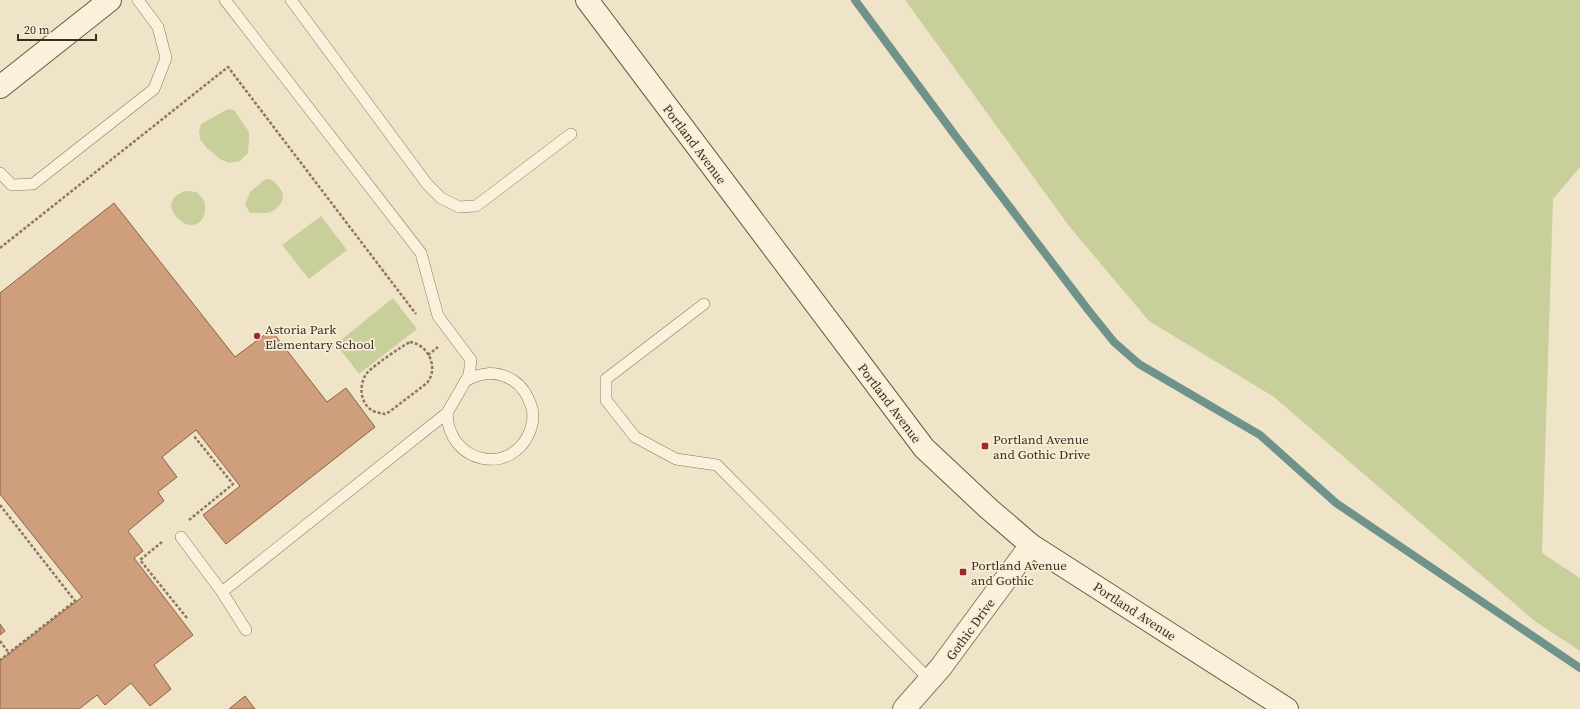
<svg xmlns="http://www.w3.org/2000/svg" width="1580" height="709" font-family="'Source Serif 4',serif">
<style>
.green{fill:#c9cf9b}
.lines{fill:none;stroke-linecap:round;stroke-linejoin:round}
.stream{stroke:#6f938a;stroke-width:8}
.building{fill:#cf9f7d;stroke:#8d5f41}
.lane-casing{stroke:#8d765c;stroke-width:12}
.street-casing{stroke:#8d765c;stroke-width:24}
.secondary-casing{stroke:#6f573f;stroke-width:24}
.path{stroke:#8d765c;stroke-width:2.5;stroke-dasharray:3 2;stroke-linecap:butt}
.lane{stroke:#faf1dc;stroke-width:11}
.street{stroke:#faf1dc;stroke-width:22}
.secondary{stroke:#faf1dc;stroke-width:22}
.poi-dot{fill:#9e2a2b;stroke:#f7eed8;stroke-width:1.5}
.labels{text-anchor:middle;stroke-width:3.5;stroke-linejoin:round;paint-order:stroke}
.street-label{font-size:13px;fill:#3d2e20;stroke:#f7eed8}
.poi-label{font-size:13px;fill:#3d2e20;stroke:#f7eed8;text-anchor:start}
</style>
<rect width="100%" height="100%" fill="#f0e4c8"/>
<g class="green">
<path d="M 905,0 L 1580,0 L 1580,167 L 1553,199 L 1542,553 L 1580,578 L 1580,651 L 1536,622 L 1274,397 L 1149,321 L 1069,226 Z"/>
<path d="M 228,109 L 234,110 L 249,132 L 249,141 L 248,153 L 240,161 L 229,163 L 220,159 L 206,147 L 200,139 L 199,131 L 201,124 Z"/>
<path d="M 269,179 C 275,181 277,185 281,190 C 287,200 277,212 266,213 C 261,213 255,213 250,213 L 245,205 L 250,192 L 264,180 Z"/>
<path d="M 185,191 L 197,192 C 198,194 201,197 203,199 C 208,209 204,226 190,225 C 180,224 165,208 174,198 C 176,195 181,193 185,191 Z"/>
<path d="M 321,216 L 347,250 L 309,279 L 282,245 Z"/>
<path d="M 393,298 L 417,329 L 359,374 L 336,344 Z"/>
</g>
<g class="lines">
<path class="stream" d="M 855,0 L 957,138 L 1089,311 L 1114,342 L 1139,364 L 1260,435 L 1336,503 L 1580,668"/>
</g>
<g class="building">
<path d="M 114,203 L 235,357 L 271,330 L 327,402 L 346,388 L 375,427 L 226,544 L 203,515 L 240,486 L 196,430 L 162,457 L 177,477 L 158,492 L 164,501 L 128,531 L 143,551 L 134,558 L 193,635 L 154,665 L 171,689 L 150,706 L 131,683 L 105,705 L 97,695 L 79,709 L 0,709 L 0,661 L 82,597 L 0,494 L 0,293 Z"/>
<path d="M 0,624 L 5,631 L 0,635 Z"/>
<path d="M 245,696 L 255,709 L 229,709 Z"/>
</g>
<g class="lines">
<defs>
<g id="lane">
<path d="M 291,0 L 427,184 L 441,198 L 459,207 L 476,206 L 571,134"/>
<path d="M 0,173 L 12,185 L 33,184 L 154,89 L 166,58 L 158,27 L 138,0"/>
<path d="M 704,304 L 606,379 L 606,400 L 635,437 L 676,459 L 717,465 L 930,680"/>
<path d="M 447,413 C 448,464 512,477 530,431 C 533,423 534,413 531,405 C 527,395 523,387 514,381 C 497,370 482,372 465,381"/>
<path d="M 181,537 L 222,592 L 246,630"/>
<path d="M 222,592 L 447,413 L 469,375 L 471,360 L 438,316 L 421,253 L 225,0"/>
</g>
<path id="street" d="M 904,709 L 941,667 L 1031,545"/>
<g id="secondary">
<path d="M 587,0 L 924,448 L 989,509 L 1031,545 L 1287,709"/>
<path d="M 0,87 L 110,0"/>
</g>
</defs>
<use href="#lane" class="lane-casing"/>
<use href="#street" class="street-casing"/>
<use href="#secondary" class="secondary-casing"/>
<g class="path">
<path d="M 0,248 L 228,67 L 416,314"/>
<path d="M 410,342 C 429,345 439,368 427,383 L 389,412 L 385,414 C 379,413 372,412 368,407 C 359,398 360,382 367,373 C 373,366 402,346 410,342 Z"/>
<path d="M 428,355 L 438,347"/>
<path d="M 0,505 L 75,601 L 0,660"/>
<path d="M 189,520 L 233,484 L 193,435"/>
<path d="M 162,542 L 140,560 L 187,618"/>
<path d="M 0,641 L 9,653"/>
</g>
<use href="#lane" class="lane"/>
<use href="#street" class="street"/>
<use href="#secondary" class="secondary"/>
</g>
<g class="poi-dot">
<circle cx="257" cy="336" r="4"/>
<rect x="981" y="442" width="8" height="8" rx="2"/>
<rect x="959" y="568" width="8" height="8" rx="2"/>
</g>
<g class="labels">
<g class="street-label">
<text transform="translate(695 144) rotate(53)" y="5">Portland Avenue</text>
<text transform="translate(890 403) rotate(53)" y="5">Portland Avenue</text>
<text transform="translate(1135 611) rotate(33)" y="5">Portland Avenue</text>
<text transform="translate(970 629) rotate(-54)" y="5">Gothic Drive</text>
</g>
<g class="poi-label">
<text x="265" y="334">Astoria Park<tspan x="265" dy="15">Elementary School</tspan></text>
<text x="993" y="444">Portland Avenue<tspan x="993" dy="15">and Gothic Drive</tspan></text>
<text x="971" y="570">Portland Avenue<tspan x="971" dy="15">and Gothic</tspan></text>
</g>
</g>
<path d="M18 34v6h78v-6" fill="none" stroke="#3d2e20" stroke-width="2"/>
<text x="24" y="34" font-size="12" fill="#3d2e20" stroke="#f7eed8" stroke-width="3" paint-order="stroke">20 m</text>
</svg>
